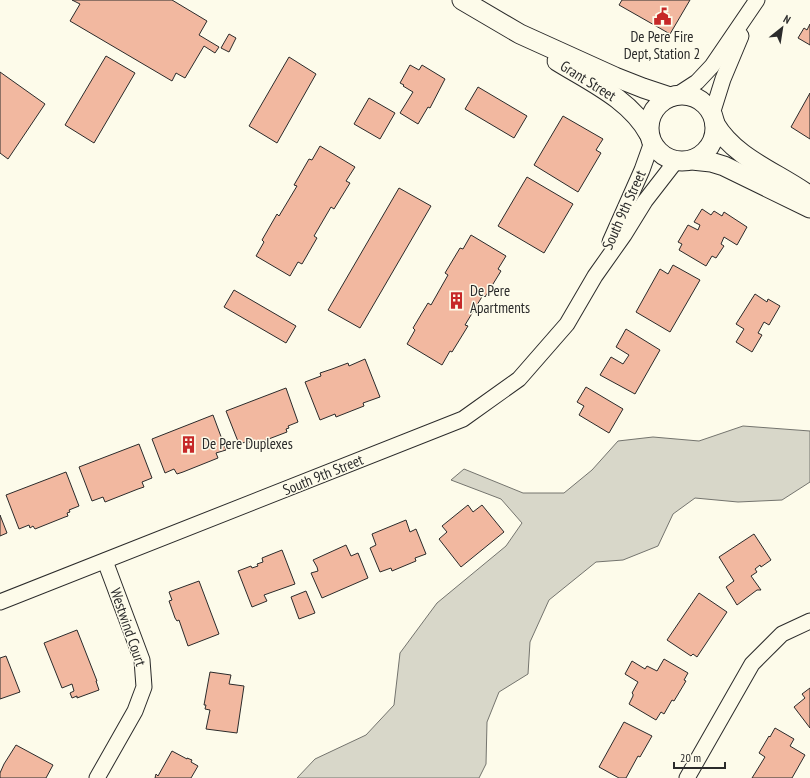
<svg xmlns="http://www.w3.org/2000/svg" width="810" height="778" font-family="'PT Sans Narrow',sans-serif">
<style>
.water{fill:#d8d7c9;stroke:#74746e}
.building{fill:#f2b8a0;stroke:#2b2b2b}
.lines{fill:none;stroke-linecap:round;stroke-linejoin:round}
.minor-casing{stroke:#2b2b2b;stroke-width:17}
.tertiary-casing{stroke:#2b2b2b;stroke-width:21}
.minor{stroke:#fdfbea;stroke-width:15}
.tertiary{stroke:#fdfbea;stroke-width:19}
.labels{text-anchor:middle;stroke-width:3;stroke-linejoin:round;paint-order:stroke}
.poi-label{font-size:15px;fill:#2b2b2b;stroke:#fdfbea;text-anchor:start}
.street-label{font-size:15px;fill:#2b2b2b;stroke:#fdfbea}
</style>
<rect width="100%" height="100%" fill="#fdfbea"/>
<path class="water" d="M 743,426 L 810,431 L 810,482 L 782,500 L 738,502 L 695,498 L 673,514 L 658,546 L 623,560 L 596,562 L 549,600 L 530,642 L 528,674 L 499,692 L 487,722 L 486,764 L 479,778 L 297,778 L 315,759 L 366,735 L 394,705 L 400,653 L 437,603 L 506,546 L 522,523 L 501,499 L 451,480 L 464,469 L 523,493 L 564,493 L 592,470 L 618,441 L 653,437 L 699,441 Z"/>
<g class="building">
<path d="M 72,0 L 172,0 L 207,21 L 199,35 L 219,47 L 215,53 L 204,46 L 185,78 L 176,73 L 172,81 L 70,21 L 80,4 Z"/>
<path d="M 622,0 L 690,0 L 670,34 L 619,5 Z"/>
<path d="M 810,24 L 810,45 L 798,38 L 804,28 L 807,30 Z"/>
<path d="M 229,34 L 236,38 L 229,52 L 221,48 Z"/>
<path d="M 106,56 L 135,73 L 94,143 L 65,125 Z"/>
<path d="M 289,57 L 316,74 L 277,143 L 249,126 Z"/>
<path d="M 410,65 L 419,70 L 422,65 L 445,79 L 430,108 L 428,107 L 418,124 L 400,113 L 413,92 L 403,86 L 404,85 L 400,83 Z"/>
<path d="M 0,72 L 45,104 L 8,159 L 0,153 Z"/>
<path d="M 478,87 L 527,116 L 514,138 L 465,109 Z"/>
<path d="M 810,93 L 810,139 L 791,127 Z"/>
<path d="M 369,98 L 395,113 L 380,139 L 354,124 Z"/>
<path d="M 563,116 L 603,139 L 596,150 L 601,153 L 578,192 L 534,165 Z"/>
<path d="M 320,146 L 355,167 L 346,181 L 350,183 L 334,209 L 331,207 L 314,236 L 317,238 L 302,264 L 298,262 L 290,276 L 256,256 L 264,242 L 262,240 L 277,214 L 279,216 L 297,186 L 294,185 L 309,159 L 312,160 Z"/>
<path d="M 527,177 L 573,204 L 544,253 L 498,226 Z"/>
<path d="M 399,188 L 431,206 L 360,328 L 328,310 Z"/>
<path d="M 702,209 L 711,215 L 714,211 L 722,216 L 724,212 L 747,227 L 737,245 L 724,237 L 721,244 L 724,246 L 716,258 L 712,256 L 706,266 L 679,250 L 682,244 L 678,242 L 688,225 L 698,230 L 700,225 L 694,222 Z"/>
<path d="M 471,235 L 506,256 L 498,269 L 501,271 L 485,297 L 483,295 L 465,325 L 468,326 L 452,352 L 450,351 L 442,365 L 407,344 L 415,330 L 413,328 L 428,303 L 431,305 L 448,275 L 445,273 L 460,248 L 463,249 Z"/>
<path d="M 673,265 L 700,280 L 670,332 L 636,312 L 660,269 L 668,274 Z"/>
<path d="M 234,290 L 296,326 L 286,343 L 224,307 Z"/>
<path d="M 755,294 L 767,302 L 768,299 L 780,306 L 769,325 L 764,322 L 758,333 L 762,335 L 752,352 L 736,342 L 744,329 L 736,324 Z"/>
<path d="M 626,329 L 660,350 L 635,394 L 600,375 L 611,357 L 623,364 L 629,355 L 616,347 Z"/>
<path d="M 365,359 L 380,397 L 363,403 L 364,406 L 336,417 L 335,414 L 320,420 L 305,382 L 321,376 L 320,373 L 332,369 L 348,363 L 349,366 Z"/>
<path d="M 586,387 L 623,409 L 609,433 L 579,415 L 584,406 L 577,402 Z"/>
<path d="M 286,388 L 298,422 L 288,426 L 289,428 L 286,429 L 287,432 L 253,445 L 252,443 L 250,443 L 249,441 L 239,444 L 226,411 Z"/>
<path d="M 213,415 L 226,450 L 216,453 L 218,458 L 183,472 L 177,474 L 174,469 L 165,473 L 152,439 Z"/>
<path d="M 139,444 L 152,478 L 142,482 L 144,487 L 138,489 L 105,502 L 103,497 L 92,501 L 79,467 Z"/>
<path d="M 66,472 L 79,506 L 69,510 L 70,512 L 67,513 L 68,516 L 65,517 L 35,529 L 33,526 L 30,528 L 29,525 L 19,529 L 6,495 Z"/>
<path d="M 468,505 L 473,512 L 482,505 L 504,532 L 461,567 L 439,539 L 447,532 L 442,526 Z"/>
<path d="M 0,515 L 7,533 L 0,536 Z"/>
<path d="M 406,520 L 410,532 L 416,529 L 426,554 L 415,558 L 416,561 L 392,571 L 391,568 L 380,572 L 370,548 L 376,545 L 372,534 Z"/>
<path d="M 754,534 L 771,560 L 761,567 L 760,565 L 755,569 L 757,572 L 751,576 L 761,590 L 757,590 L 737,605 L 726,587 L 734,581 L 719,557 Z"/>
<path d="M 346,545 L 351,556 L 358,553 L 368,578 L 322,598 L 311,573 L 318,571 L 317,567 L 313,560 Z"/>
<path d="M 282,550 L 295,584 L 264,595 L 267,601 L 252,607 L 238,571 L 251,566 L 252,568 L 258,566 L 257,564 L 263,562 L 262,558 Z"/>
<path d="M 199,581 L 219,634 L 188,646 L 179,620 L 177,621 L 175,618 L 169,601 L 172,600 L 169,592 Z"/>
<path d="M 306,591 L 315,613 L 299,619 L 291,597 Z"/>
<path d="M 699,593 L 727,612 L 697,657 L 693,654 L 691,656 L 667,640 Z"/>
<path d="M 77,630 L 97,681 L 96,681 L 99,690 L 77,698 L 77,696 L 72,698 L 70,693 L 74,691 L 72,684 L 62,688 L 44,643 Z"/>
<path d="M 6,656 L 20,692 L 0,699 L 0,658 Z"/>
<path d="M 664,659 L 688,673 L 684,680 L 686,681 L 674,701 L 672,700 L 664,714 L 661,712 L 656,720 L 629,704 L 633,696 L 633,694 L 632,693 L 638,682 L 625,674 L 632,661 L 645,669 L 647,666 L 657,671 Z"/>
<path d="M 210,672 L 231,675 L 229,684 L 244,686 L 237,733 L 206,729 L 210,710 L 205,709 L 206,705 L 204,705 Z"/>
<path d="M 810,688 L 810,728 L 794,707 L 805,698 L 802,694 Z"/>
<path d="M 624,722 L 652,736 L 640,757 L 638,756 L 626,778 L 619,778 L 599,767 Z"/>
<path d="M 775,728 L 794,739 L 790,746 L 805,755 L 792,778 L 752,778 L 765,757 L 759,753 L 769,736 L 770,737 Z"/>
<path d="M 16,745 L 53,765 L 46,778 L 0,778 L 0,773 L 4,764 Z"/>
<path d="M 172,751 L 187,759 L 187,758 L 192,760 L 191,762 L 198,766 L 191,778 L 155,778 L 156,774 L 158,776 Z"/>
</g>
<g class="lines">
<defs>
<g id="minor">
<path d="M 677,95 L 697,82 L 712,66 L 757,0"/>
<path d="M 712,114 L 723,79 L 741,36"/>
<path d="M 610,242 L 642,170 L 652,142"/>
<path d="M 0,602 L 463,419 L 519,379 L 567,324 L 595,276 L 624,235 L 645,201 L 676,161"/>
<path d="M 97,778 L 135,711 L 144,687 L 142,660 L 105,561"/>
<path d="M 687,778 L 752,664 L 782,634 L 810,621"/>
</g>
<g id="tertiary">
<path d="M 462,0 L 520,34 L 615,77 L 643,88 L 670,97"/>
<path d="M 557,61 C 589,81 630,99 649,134"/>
<circle cx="682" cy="128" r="33"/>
<path d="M 715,124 C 735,158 776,172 807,194"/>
<path d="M 692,160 L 711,162 L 724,166 L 810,208"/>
</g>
</defs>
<use href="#minor" class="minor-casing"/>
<use href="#tertiary" class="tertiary-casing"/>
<use href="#minor" class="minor"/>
<use href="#tertiary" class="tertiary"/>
</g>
<defs>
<symbol id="civic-bare" viewBox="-9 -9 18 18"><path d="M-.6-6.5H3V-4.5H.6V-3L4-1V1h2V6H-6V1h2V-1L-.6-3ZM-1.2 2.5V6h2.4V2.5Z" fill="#c62828" stroke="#fdfbea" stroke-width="2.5" paint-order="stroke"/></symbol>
<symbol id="building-bare" viewBox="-9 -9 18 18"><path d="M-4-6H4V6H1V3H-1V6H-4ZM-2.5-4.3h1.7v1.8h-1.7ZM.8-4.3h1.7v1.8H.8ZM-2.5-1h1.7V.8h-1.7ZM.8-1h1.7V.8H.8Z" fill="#c62828" stroke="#fdfbea" stroke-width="2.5" paint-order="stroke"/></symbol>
</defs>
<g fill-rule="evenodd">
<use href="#civic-bare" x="650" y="4" width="25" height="25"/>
<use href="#building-bare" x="444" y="288" width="25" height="25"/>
<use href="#building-bare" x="176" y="432" width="25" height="25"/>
</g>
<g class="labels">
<g class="poi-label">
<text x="662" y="42" text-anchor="middle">De Pere Fire<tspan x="662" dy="17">Dept, Station 2</tspan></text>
<text x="470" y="296">De Pere<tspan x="470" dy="17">Apartments</tspan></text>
<text x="202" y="449">De Pere Duplexes</text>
</g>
<g class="street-label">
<text transform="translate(588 81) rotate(32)" y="5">Grant Street</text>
<text transform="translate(624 210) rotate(-66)" y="5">South 9th Street</text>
<text transform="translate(323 475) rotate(-22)" y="5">South 9th Street</text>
<text transform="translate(128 627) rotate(71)" y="5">Westwind Court</text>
</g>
</g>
<g transform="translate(782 28) rotate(30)" stroke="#fdfbea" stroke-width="3" paint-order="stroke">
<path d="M0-3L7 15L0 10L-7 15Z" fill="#2b2b2b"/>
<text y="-6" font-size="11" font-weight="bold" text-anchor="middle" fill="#2b2b2b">N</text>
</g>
<path d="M674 762v6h51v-6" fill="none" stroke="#2b2b2b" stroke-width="2"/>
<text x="680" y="762" font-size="12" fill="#2b2b2b" stroke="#fdfbea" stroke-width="3" paint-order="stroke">20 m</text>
</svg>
